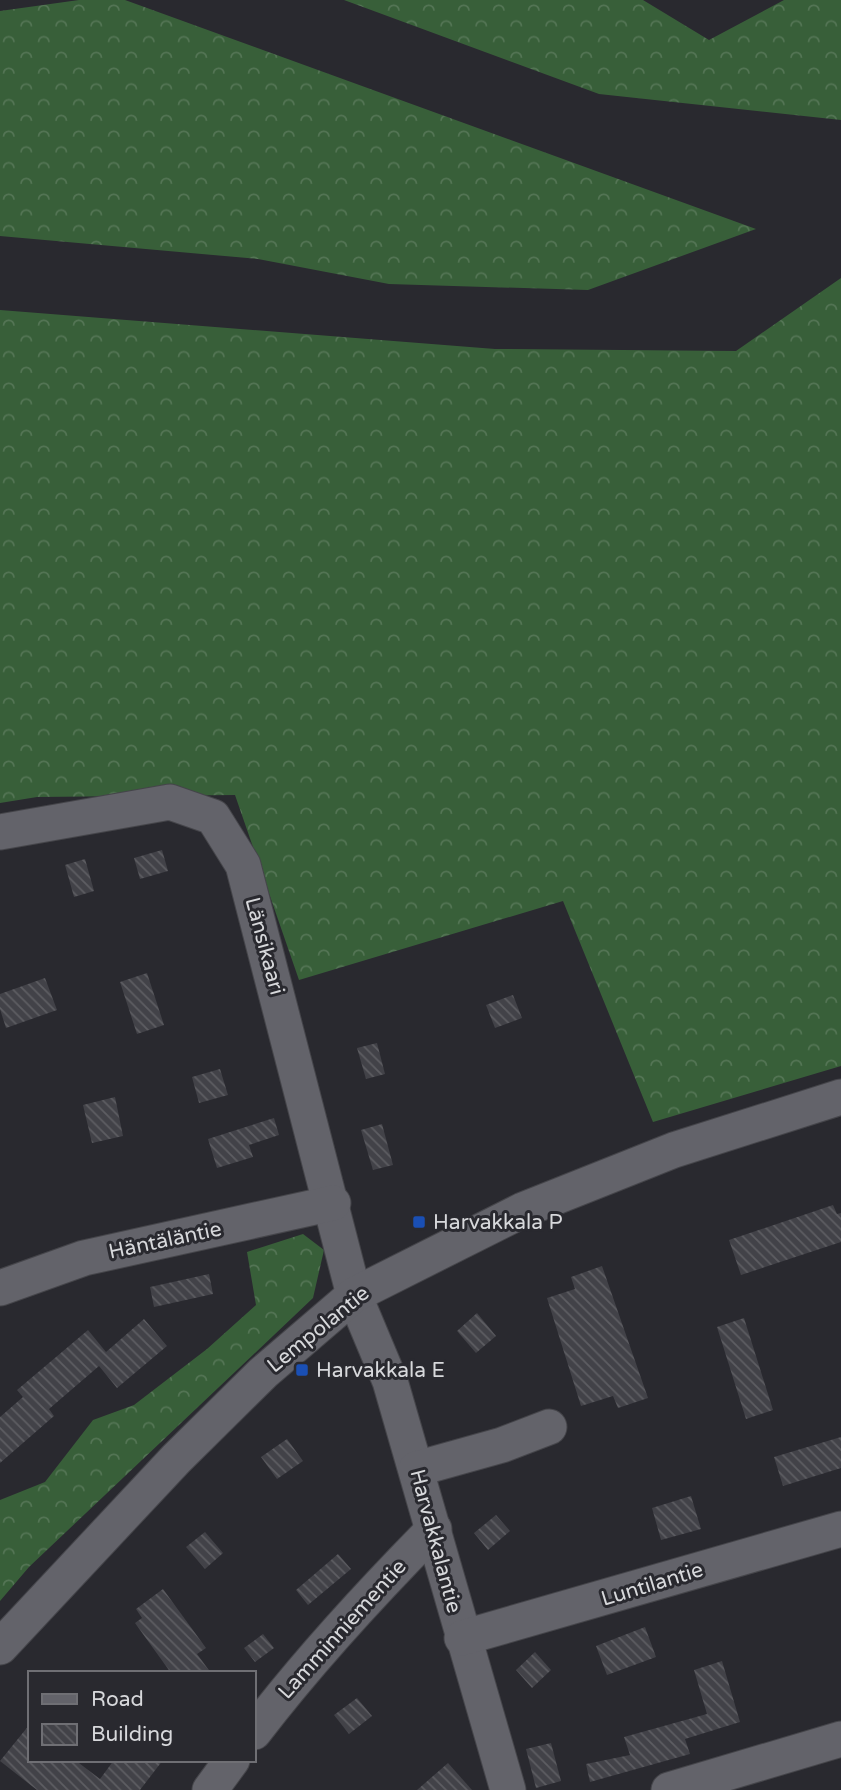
<svg xmlns="http://www.w3.org/2000/svg" width="841" height="1790" font-family="'Varela Round',sans-serif">
<style>
.forest{fill:url(#forest-crowns)}
.building{fill:url(#building-back-hatch)}
.lines{fill:none;stroke-linecap:round;stroke-linejoin:round}
.minor-casing{stroke:#45454a;stroke-width:37}
.minor{stroke:#63636a;stroke-width:35}
.transit-dot{fill:#1a4fb4;stroke:#29292f;stroke-width:2.5}
.labels{text-anchor:middle;stroke-width:6;stroke-linejoin:round;paint-order:stroke}
.street-label{font-size:21px;fill:#d7d8db;stroke:#29292f}
.poi-label{font-size:21px;fill:#d7d8db;stroke:#29292f;text-anchor:start}
</style>
<defs>
<pattern id="forest-crowns" width="20" height="18" patternUnits="userSpaceOnUse" patternTransform="scale(1.75)"><rect width="20" height="18" fill="#385f39"/><path d="M2 6a3 3 0 1 1 6 0M12 15a3 3 0 1 1 6 0" fill="none" stroke="#547555"/></pattern>
<pattern id="building-back-hatch" width="6" height="6" patternUnits="userSpaceOnUse" patternTransform="scale(1.75)"><rect width="6" height="6" fill="#424248"/><path d="M-1 5l2 2M0 0l6 6M5-1l2 2" fill="none" stroke="#5d5d62"/></pattern>
</defs>
<rect width="100%" height="100%" fill="#29292f"/>
<g class="forest">
<path d="M 79,0 L 125,0 L 756,229 L 588,290 L 389,284 L 258,259 L 0,236 L 0,11 Z"/>
<path d="M 344,0 L 643,0 L 709,40 L 784,0 L 841,0 L 841,120 L 599,94 Z"/>
<path d="M 841,278 L 841,1066 L 653,1122 L 563,901 L 299,980 L 235,795 L 37,797 L 0,803 L 0,310 L 495,349 L 736,351 Z"/>
<path d="M 303,1234 L 324,1250 L 313,1298 L 29,1567 L 0,1601 L 0,1500 L 45,1482 L 93,1420 L 134,1405 L 207,1349 L 256,1305 L 247,1252 Z"/>
</g>
<g class="building">
<path d="M 162,850 L 168,871 L 140,879 L 134,858 Z"/>
<path d="M 85,859 L 94,891 L 74,897 L 65,865 Z"/>
<path d="M 147,973 L 164,1025 L 137,1034 L 120,982 Z"/>
<path d="M 45,978 L 57,1010 L 6,1028 L 0,1009 L 0,994 Z"/>
<path d="M 513,995 L 522,1018 L 495,1028 L 486,1005 Z"/>
<path d="M 377,1043 L 385,1074 L 366,1079 L 357,1048 Z"/>
<path d="M 220,1069 L 228,1095 L 199,1103 L 192,1077 Z"/>
<path d="M 115,1097 L 123,1136 L 92,1143 L 83,1105 Z"/>
<path d="M 274,1118 L 279,1135 L 249,1145 L 253,1157 L 217,1168 L 208,1139 Z"/>
<path d="M 382,1124 L 393,1165 L 373,1170 L 361,1130 Z"/>
<path d="M 833,1205 L 837,1214 L 841,1213 L 841,1242 L 741,1275 L 729,1240 Z"/>
<path d="M 602,1266 L 648,1398 L 618,1408 L 613,1396 L 581,1406 L 547,1298 L 575,1289 L 571,1277 Z"/>
<path d="M 209,1274 L 213,1294 L 154,1307 L 150,1287 Z"/>
<path d="M 477,1313 L 496,1336 L 476,1353 L 457,1331 Z"/>
<path d="M 744,1318 L 773,1410 L 746,1419 L 717,1327 Z"/>
<path d="M 144,1319 L 167,1346 L 117,1388 L 99,1366 L 49,1409 L 54,1416 L 0,1463 L 0,1417 L 23,1397 L 17,1390 L 88,1330 L 106,1352 Z"/>
<path d="M 841,1437 L 841,1468 L 783,1486 L 774,1457 Z"/>
<path d="M 287,1439 L 303,1461 L 277,1479 L 261,1457 Z"/>
<path d="M 691,1496 L 701,1529 L 661,1540 L 652,1508 Z"/>
<path d="M 496,1515 L 510,1531 L 488,1550 L 474,1533 Z"/>
<path d="M 205,1532 L 223,1553 L 205,1569 L 186,1547 Z"/>
<path d="M 338,1554 L 351,1569 L 308,1605 L 296,1590 Z"/>
<path d="M 163,1589 L 206,1648 L 197,1654 L 211,1673 L 171,1673 L 135,1623 L 142,1618 L 136,1609 Z"/>
<path d="M 645,1627 L 656,1657 L 607,1675 L 596,1646 Z"/>
<path d="M 263,1634 L 274,1648 L 255,1662 L 244,1648 Z"/>
<path d="M 535,1652 L 551,1670 L 532,1688 L 516,1670 Z"/>
<path d="M 722,1661 L 740,1722 L 685,1739 L 690,1754 L 590,1782 L 586,1764 L 630,1755 L 624,1737 L 707,1714 L 694,1670 Z"/>
<path d="M 357,1698 L 372,1716 L 349,1734 L 334,1715 Z"/>
<path d="M 30,1724 L 30,1760 L 75,1760 L 100,1779 L 114,1760 L 163,1760 L 140,1790 L 37,1790 L 0,1761 Z"/>
<path d="M 551,1743 L 561,1781 L 536,1788 L 526,1749 Z"/>
<path d="M 448,1763 L 472,1790 L 417,1790 Z"/>
</g>
<g class="lines">
<defs>
<g id="minor">
<path d="M 0,832 L 170,802 L 213,817 L 243,865 L 354,1295 L 390,1381 L 508,1790"/>
<path d="M 0,1288 L 84,1258 L 333,1203"/>
<path d="M 416,1469 L 502,1445 L 549,1427"/>
<path d="M 462,1638 L 841,1529"/>
<path d="M 0,1647 L 176,1459 L 263,1373 L 354,1295 L 523,1210 L 674,1150 L 841,1097"/>
<path d="M 254,1732 C 309,1660 370,1594 434,1529"/>
<path d="M 210,1790 L 232,1760"/>
<path d="M 669,1790 L 841,1739"/>
</g>
</defs>
<use href="#minor" class="minor-casing"/>
<use href="#minor" class="minor"/>
</g>
<g class="transit-dot">
<rect x="412" y="1215" width="14" height="14" rx="3.5"/>
<rect x="295" y="1363" width="14" height="14" rx="3.5"/>
</g>
<g class="labels">
<g class="street-label">
<text transform="translate(265 946) rotate(75)" y="7">Länsikaari</text>
<text transform="translate(165 1240) rotate(-12)" y="7">Häntäläntie</text>
<text transform="translate(318 1329) rotate(-39)" y="7">Lempolantie</text>
<text transform="translate(436 1541) rotate(75)" y="7">Harvakkalantie</text>
<text transform="translate(652 1584) rotate(-17)" y="7">Luntilantie</text>
<text transform="translate(342 1629) rotate(-48)" y="7">Lamminniementie</text>
</g>
<g class="poi-label">
<text x="433" y="1229">Harvakkala P</text>
<text x="316" y="1377">Harvakkala E</text>
</g>
</g>
<rect x="28" y="1671" width="228" height="91" fill="#29292f" stroke="#6f6f74" stroke-width="2"/>
<rect x="42" y="1694" width="35" height="10" fill="#63636a" stroke="#6f6f74" stroke-width="2"/>
<text x="91" y="1706" font-size="21" fill="#d7d8db">Road</text>
<rect x="42" y="1724" width="35" height="21" fill="url(#building-back-hatch)" stroke="#6f6f74" stroke-width="2"/>
<text x="91" y="1741" font-size="21" fill="#d7d8db">Building</text>
</svg>
